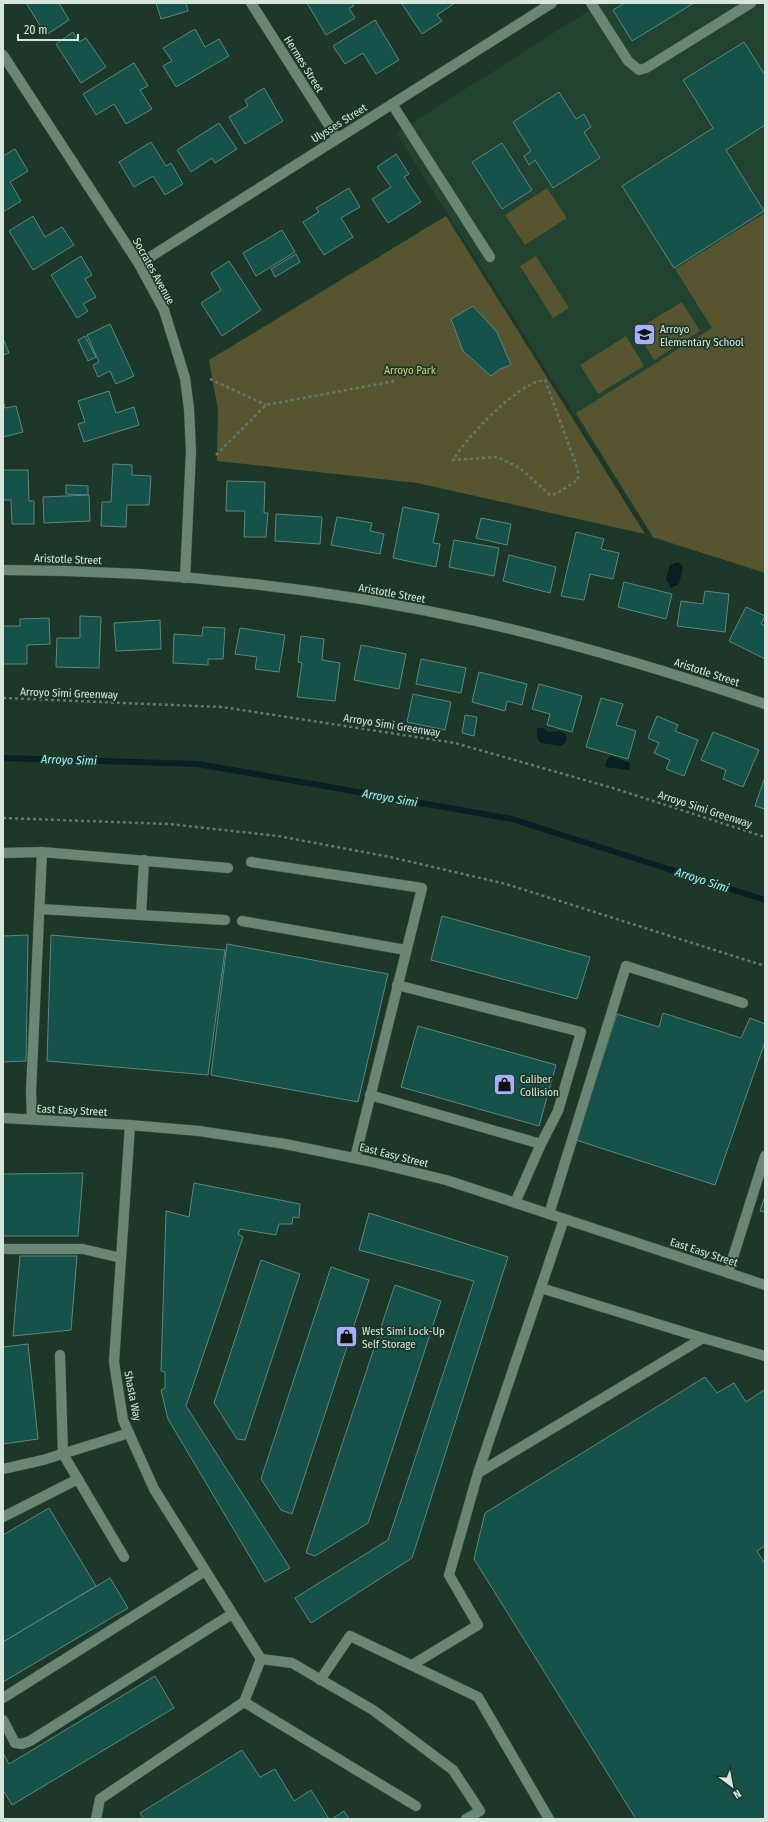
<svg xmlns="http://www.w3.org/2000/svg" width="768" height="1822" font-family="'Fira Sans Condensed',sans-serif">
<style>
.built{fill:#21432f}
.green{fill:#56552f}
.water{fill:#072023}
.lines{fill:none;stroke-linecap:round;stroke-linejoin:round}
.stream{stroke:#072023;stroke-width:6}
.building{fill:#155249;stroke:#5f857d}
.minor-casing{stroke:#3b5345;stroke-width:11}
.path{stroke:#62796b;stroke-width:2.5;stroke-dasharray:3 3;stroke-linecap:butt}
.minor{stroke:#698774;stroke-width:10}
.labels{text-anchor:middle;stroke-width:3.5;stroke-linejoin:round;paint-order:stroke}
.street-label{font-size:11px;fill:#d6e6dc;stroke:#1d3828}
.poi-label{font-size:11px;fill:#d6e6dc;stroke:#1d3828;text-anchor:start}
.park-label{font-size:11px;fill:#d1d17b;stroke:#1d3828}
.water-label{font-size:12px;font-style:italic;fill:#9bf3fe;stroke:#1d3828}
</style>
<rect width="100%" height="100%" fill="#1d3828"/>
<path class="built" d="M 601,3 L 765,3 L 765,572 L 653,538 L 396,133 Z"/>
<g class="green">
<path d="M 547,188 L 567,218 L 525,245 L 505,215 Z"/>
<path d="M 765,213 L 765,573 L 653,537 L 576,413 L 712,328 L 675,269 Z"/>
<path d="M 446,216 L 645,534 L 417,483 L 217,461 L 218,410 L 209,360 Z"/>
<path d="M 536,256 L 569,308 L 553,318 L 520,266 Z"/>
<path d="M 682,302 L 700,331 L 654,360 L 636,330 Z"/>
<path d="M 626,336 L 644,366 L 598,394 L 580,365 Z"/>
</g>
<g class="water">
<path d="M 678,562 L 683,567 L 679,584 L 671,588 L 666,579 L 670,565 Z"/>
<path d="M 537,728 L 543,728 L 548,732 C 551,732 555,731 558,731 C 568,732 570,741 561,746 L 541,743 L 537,737 Z"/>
<path d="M 611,756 L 630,763 L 629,770 L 605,767 L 607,759 Z"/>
</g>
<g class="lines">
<path class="stream" d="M 3,758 L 198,764 L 512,819 L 765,900"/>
</g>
<g class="building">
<path d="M 26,3 L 59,3 L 69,20 L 46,35 Z"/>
<path d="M 156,3 L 186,3 L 188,11 L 161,19 Z"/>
<path d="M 307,3 L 352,3 L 354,6 L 349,8 L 355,18 L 326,35 Z"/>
<path d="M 404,3 L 455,3 L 437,15 L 442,21 L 422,34 L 402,4 Z"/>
<path d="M 625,3 L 694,3 L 632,41 L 613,10 Z"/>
<path d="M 375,20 L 399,60 L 376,74 L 363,53 L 345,64 L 333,46 Z"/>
<path d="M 195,29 L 205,47 L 219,39 L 229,56 L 176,87 L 163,66 L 172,61 L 163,48 Z"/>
<path d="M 73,32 L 79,42 L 86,38 L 106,67 L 81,83 L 56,44 Z"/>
<path d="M 744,42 L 765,75 L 765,125 L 726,150 L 764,211 L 674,268 L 622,186 L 713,128 L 683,80 Z"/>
<path d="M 134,63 L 148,86 L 140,90 L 152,109 L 126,124 L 114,104 L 96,115 L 83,94 Z"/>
<path d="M 264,88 L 283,121 L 245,144 L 229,117 L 248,106 L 245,100 Z"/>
<path d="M 559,92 L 576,119 L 584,114 L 591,127 L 584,132 L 600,158 L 553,188 L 535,160 L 529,165 L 524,156 L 531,151 L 513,122 Z"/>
<path d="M 219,123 L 237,149 L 215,163 L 212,158 L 191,172 L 177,150 Z"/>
<path d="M 151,142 L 166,166 L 171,163 L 183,184 L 165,195 L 153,176 L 134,187 L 119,162 Z"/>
<path d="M 502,143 L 532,190 L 502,209 L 472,162 Z"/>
<path d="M 15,149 L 28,171 L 10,182 L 21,201 L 3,212 L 3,156 Z"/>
<path d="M 396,154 L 409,174 L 404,177 L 421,202 L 388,223 L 372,199 L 391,187 L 377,167 Z"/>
<path d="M 349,188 L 360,207 L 341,218 L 353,237 L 324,255 L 303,222 L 319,212 L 316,208 Z"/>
<path d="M 33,216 L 45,237 L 62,227 L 74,245 L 33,270 L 9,231 Z"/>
<path d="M 282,230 L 295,252 L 256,276 L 243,253 Z"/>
<path d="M 296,254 L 300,262 L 275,277 L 271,269 Z"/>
<path d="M 81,256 L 92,275 L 85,279 L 96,297 L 83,304 L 88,311 L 77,318 L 51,275 Z"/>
<path d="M 229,261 L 261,310 L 222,336 L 201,303 L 221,290 L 211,273 Z"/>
<path d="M 473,306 L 497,332 L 511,365 L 500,369 L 491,376 L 463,351 L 451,319 Z"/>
<path d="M 110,324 L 134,376 L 116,384 L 110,371 L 98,377 L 93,365 L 99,362 L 87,335 Z"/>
<path d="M 85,336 L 96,357 L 88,361 L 78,340 Z"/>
<path d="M 3,338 L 9,353 L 3,355 Z"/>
<path d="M 109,391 L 116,413 L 134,407 L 139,425 L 84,442 L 78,424 L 85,422 L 78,401 Z"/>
<path d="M 3,399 L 5,408 L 16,406 L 23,432 L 3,437 Z"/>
<path d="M 113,464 L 132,465 L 132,475 L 151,476 L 149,505 L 127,505 L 126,527 L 101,526 L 102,502 L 111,502 Z"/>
<path d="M 3,470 L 28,470 L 29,501 L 34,501 L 34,524 L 12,524 L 11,500 L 3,500 Z"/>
<path d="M 227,481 L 265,482 L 264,513 L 268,513 L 266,537 L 244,537 L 245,511 L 226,511 Z"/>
<path d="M 66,485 L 88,486 L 88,495 L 66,494 Z"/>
<path d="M 89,495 L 90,521 L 44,523 L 43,497 Z"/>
<path d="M 403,507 L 439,514 L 433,543 L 440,544 L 436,567 L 393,558 Z"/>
<path d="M 276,514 L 322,517 L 320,544 L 275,541 Z"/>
<path d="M 337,517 L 372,523 L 370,531 L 384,534 L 380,554 L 331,545 Z"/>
<path d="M 481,518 L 511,524 L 507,545 L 476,538 Z"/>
<path d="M 576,532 L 604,539 L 601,549 L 619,553 L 613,579 L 590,574 L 584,600 L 561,596 Z"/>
<path d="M 454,540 L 499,548 L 494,576 L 449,567 Z"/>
<path d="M 509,555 L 556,567 L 550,593 L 503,581 Z"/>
<path d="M 624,582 L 672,594 L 666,619 L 618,607 Z"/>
<path d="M 705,591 L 729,594 L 725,632 L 677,626 L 681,601 L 703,604 Z"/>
<path d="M 746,607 L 765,616 L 761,624 L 765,626 L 765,659 L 729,641 Z"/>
<path d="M 80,616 L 101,617 L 99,668 L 56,667 L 57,638 L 80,638 Z"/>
<path d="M 49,618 L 50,644 L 27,645 L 27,664 L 3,664 L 3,626 L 20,626 L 20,619 Z"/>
<path d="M 160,620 L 161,649 L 116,651 L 114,623 Z"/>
<path d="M 203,627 L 225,628 L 223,659 L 208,659 L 208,665 L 173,663 L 174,634 L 202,636 Z"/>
<path d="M 240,628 L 285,635 L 279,672 L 255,669 L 257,657 L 235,654 Z"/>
<path d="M 301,636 L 324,639 L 322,660 L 340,663 L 335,701 L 297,697 L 302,663 L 298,662 Z"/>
<path d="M 361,645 L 406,654 L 399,689 L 354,680 Z"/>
<path d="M 421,659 L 466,668 L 461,693 L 416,684 Z"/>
<path d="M 479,672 L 527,684 L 522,705 L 507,701 L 505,711 L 472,702 Z"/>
<path d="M 539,684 L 582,696 L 572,732 L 547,725 L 550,714 L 532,709 Z"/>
<path d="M 413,694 L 451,702 L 445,730 L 407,722 Z"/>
<path d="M 601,698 L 623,704 L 616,725 L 636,731 L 628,759 L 586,747 Z"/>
<path d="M 465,715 L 477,717 L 474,736 L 462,733 Z"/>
<path d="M 657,716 L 678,725 L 675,731 L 698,740 L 684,776 L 666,769 L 670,760 L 654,753 L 659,743 L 648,738 Z"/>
<path d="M 713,732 L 759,750 L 743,787 L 723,779 L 726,770 L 701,760 Z"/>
<path d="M 765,777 L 765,809 L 755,806 Z"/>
<path d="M 442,916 L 590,957 L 577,999 L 431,960 Z"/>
<path d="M 28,935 L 26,1061 L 3,1062 L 3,936 Z"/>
<path d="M 51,935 L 225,950 L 208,1075 L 47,1061 Z"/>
<path d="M 227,944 L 388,974 L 358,1102 L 211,1075 Z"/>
<path d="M 663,1013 L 741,1038 L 750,1018 L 765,1024 L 765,1042 L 715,1185 L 576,1140 L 617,1014 L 659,1027 Z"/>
<path d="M 418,1026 L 556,1065 L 539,1126 L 401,1087 Z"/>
<path d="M 83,1173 L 78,1236 L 3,1236 L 3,1174 Z"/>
<path d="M 194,1183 L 300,1204 L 299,1218 L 293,1217 L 292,1224 L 279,1224 L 276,1235 L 240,1229 L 238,1234 L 243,1237 L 186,1406 L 290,1568 L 265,1582 L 168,1419 L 161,1390 L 165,1388 L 165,1372 L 161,1371 L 166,1211 L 189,1217 Z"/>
<path d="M 765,1196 L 765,1212 L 760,1211 Z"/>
<path d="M 369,1213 L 508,1257 L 412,1558 L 311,1623 L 295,1598 L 388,1540 L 474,1281 L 359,1250 Z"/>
<path d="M 20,1256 L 77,1256 L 71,1330 L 13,1336 Z"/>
<path d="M 261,1260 L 300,1274 L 245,1440 L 237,1439 L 214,1403 Z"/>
<path d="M 331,1267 L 369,1280 L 292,1514 L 281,1510 L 261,1479 Z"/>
<path d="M 395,1285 L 441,1301 L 368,1523 L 315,1556 L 306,1553 Z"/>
<path d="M 28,1344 L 38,1439 L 3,1444 L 3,1347 Z"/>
<path d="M 705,1377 L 717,1393 L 734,1383 L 746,1402 L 764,1390 L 765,1392 L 765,1546 L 757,1551 L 765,1564 L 765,1819 L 636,1819 L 474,1559 L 485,1513 Z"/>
<path d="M 49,1508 L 96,1586 L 3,1642 L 3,1535 Z"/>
<path d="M 110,1578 L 128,1608 L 3,1682 L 3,1642 Z"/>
<path d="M 155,1676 L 174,1708 L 12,1805 L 3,1790 L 3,1753 L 9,1764 Z"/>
<path d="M 242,1750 L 260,1777 L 275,1769 L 294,1801 L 311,1790 L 329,1819 L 144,1819 L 140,1813 Z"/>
<path d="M 344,1811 L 349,1819 L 332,1819 Z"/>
</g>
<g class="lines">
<defs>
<g id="minor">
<path d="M 251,3 L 337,138"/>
<path d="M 591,3 L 628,61 L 639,70 L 646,68 L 751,3"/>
<path d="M 3,55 L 139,264 L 164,310 L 185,378 L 189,409 L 191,451 L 185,578"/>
<path d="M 392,104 L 490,257"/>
<path d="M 139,264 L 552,3"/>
<path d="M 3,570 C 161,570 321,587 476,621 C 574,643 670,672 765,704"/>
<path d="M 3,853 L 42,852 L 228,868"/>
<path d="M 251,862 L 422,888 L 355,1158"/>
<path d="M 40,909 L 225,920"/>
<path d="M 141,915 L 144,860"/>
<path d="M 242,921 L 406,950"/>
<path d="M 397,985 L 581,1032 L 558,1111 L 541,1144 L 515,1203"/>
<path d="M 370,1095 L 541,1144"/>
<path d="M 3,1118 L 130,1125 L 199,1131 L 285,1144 L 368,1161 L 446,1180 L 765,1285"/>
<path d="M 32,1119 L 31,1092 L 42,852"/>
<path d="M 130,1125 L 114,1362 L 123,1420 L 154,1489 L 261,1659"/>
<path d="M 549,1214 L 626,966 L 743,1003"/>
<path d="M 564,1219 L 478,1473 L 703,1338 L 765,1356"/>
<path d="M 3,1249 L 83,1249 L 121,1258"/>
<path d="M 728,1273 L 765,1156"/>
<path d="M 541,1288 L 703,1338"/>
<path d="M 60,1355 L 63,1454 L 124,1557"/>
<path d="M 3,1469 L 43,1460 L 129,1433"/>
<path d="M 3,1517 L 78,1479"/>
<path d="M 261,1659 L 292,1663 L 373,1710 L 453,1770 L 480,1811 L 466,1819"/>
<path d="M 412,1665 L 478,1625 L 449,1575 L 478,1473"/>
<path d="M 320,1680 L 350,1636 L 478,1697 L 549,1819"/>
<path d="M 3,1698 L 205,1571"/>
<path d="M 244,1702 L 416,1806"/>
<path d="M 3,1720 L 15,1743 L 22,1744 L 30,1741 L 232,1614"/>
<path d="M 96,1819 L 100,1799 L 244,1702 L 261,1659"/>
</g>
</defs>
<use href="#minor" class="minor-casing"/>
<g class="path">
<path d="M 210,379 L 266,405"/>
<path d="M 545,380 L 578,470 L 578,480 L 556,494 L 550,495 L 520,468 L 497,457 L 453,460 C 467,437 506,397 530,385 C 534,382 540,381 545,380 Z"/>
<path d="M 216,455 L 266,405 L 395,381"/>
<path d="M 3,698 L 222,707 L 455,743 L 616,789 L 765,837"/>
<path d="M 3,818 L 169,824 L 278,836 L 390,857 L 506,884 L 765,966"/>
</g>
<use href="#minor" class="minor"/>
</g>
<defs>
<symbol id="school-square" viewBox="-11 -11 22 22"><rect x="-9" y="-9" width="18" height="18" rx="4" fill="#a6b1fc" stroke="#1d3828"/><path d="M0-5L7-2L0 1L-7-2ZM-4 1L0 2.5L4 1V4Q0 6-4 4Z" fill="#111"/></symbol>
<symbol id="shop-square" viewBox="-11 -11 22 22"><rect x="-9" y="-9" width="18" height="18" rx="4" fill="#a6b1fc" stroke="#1d3828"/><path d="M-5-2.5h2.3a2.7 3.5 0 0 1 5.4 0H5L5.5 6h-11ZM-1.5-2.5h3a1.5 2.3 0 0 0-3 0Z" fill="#111"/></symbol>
</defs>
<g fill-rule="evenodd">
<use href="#school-square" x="632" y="322" width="25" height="25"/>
<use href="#shop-square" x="492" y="1072" width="25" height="25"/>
<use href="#shop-square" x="334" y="1324" width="25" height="25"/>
</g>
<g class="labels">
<g class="street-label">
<text transform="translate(304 64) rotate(58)" y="4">Hermes Street</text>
<text transform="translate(339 123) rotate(-32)" y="4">Ulysses Street</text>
<text transform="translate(154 271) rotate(61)" y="4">Socrates Avenue</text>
<text transform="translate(68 559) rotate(2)" y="4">Aristotle Street</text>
<text transform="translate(392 593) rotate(10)" y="4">Aristotle Street</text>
<text transform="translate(707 672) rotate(18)" y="4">Aristotle Street</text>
<text transform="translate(69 693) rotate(2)" y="4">Arroyo Simi Greenway</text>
<text transform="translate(392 725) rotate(9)" y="4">Arroyo Simi Greenway</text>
<text transform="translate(705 809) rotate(18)" y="4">Arroyo Simi Greenway</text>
<text transform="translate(72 1110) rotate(3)" y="4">East Easy Street</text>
<text transform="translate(394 1155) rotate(14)" y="4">East Easy Street</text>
<text transform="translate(704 1252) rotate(18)" y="4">East Easy Street</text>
<text transform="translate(133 1396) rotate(79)" y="4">Shasta Way</text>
</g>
<g class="poi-label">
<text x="660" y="333">Arroyo<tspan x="660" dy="13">Elementary School</tspan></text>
<text x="520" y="1083">Caliber<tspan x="520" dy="13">Collision</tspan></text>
<text x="362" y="1335">West Simi Lock-Up<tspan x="362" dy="13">Self Storage</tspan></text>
</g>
<g class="park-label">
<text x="410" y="374">Arroyo Park</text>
</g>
<g class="water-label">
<text transform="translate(69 760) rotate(2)" y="4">Arroyo Simi</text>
<text transform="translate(390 798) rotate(10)" y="4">Arroyo Simi</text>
<text transform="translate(702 880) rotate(18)" y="4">Arroyo Simi</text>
</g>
</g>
<rect width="768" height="1822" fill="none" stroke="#d6e6dc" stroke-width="8"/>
<g transform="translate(732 1786) rotate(148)" stroke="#1d3828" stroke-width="3" paint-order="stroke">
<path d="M0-3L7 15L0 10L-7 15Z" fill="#d6e6dc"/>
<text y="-6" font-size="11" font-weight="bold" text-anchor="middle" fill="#d6e6dc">N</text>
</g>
<path d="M18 34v6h60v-6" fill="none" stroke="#d6e6dc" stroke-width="2"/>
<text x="24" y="34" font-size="12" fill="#d6e6dc" stroke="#1d3828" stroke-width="3" paint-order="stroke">20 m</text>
</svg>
